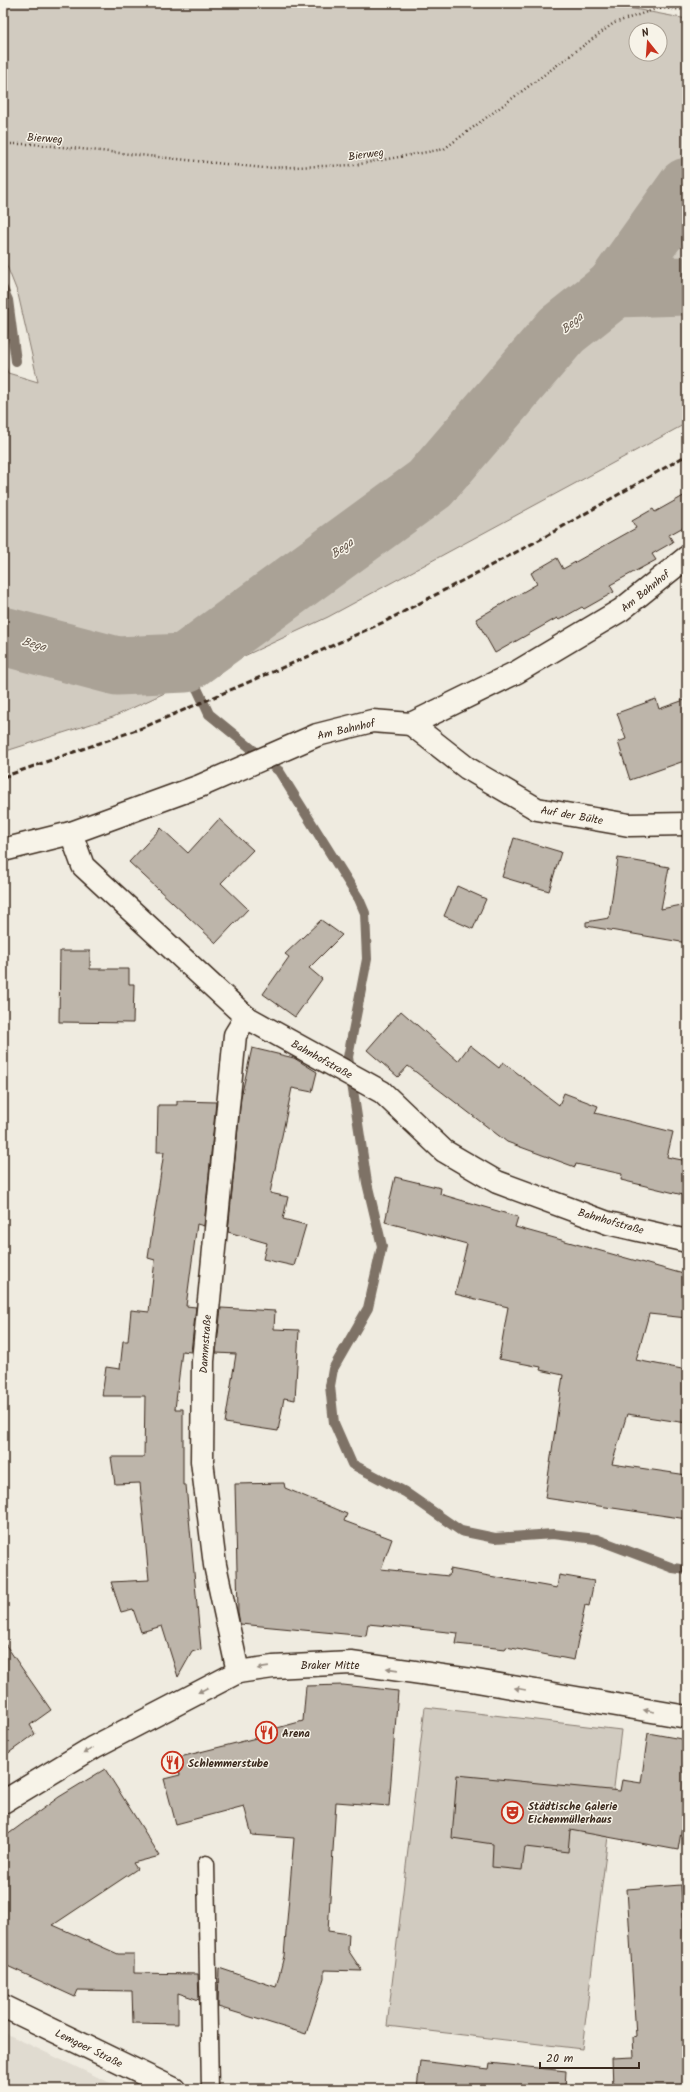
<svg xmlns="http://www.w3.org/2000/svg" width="690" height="2092" font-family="Kalam,sans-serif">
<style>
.built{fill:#e0dbd0}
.green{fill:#d1cbc0;stroke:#867a6f;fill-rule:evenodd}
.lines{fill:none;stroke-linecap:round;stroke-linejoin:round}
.stream{stroke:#7e7266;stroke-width:10}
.river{stroke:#aaa296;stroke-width:59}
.building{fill:#bdb5aa;stroke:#3b2a1e}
.service-casing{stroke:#3b2a1e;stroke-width:19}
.minor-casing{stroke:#3b2a1e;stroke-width:25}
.secondary-casing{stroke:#3b2a1e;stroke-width:25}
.path{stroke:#3b2a1e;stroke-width:2.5;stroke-dasharray:1 3;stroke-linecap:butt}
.service{stroke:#f7f3e8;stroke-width:16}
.minor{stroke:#f7f3e8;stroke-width:22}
.secondary{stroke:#f7f3e8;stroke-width:22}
.rail{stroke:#3b2a1e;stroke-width:3;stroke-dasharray:6 3;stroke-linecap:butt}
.oneway{fill:#998e83}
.labels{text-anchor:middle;stroke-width:3;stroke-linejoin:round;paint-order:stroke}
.street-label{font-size:11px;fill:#3b2a1e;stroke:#f7f3e8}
.poi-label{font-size:11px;font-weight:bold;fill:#3b2a1e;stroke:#f7f3e8;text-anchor:start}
.water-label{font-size:12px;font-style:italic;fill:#625448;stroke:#f7f3e8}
</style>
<rect width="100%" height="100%" fill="#efebe0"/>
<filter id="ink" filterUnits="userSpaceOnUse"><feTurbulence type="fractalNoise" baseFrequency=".025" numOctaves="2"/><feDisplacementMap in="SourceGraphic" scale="8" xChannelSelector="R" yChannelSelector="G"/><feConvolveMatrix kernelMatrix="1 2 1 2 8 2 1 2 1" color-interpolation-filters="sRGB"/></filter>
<g filter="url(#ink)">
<path class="built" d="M 3,2032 L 72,2065 L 123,2089 L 3,2089 Z"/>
<g class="green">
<path d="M 3,3 L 603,3 L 687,19 L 687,168 L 654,235 L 680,248 L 687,232 L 687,423 L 328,617 L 113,717 L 3,752 L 3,360 L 8,373 L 38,382 L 18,294 L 3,256 ZM 636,30 L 660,30 L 660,54 L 636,54 Z"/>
<path d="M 425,1707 L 621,1730 L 582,2049 L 387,2026 Z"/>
</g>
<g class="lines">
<g class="stream">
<path d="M 3,289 L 8,300 L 16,361"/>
<path d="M 185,663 L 209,714 L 279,771 L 359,899 L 365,913 L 367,959 L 348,1057 L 367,1183 L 382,1246 L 368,1308 L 333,1369 L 330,1386 L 334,1423 L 352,1464 L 405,1492 L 461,1531 L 495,1538 L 553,1534 L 596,1539 L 673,1568 L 687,1570"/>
</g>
<g class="river">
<path d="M 615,288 L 687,187"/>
<path d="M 3,636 L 117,666 L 185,663 L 430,484 L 562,330 L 615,288 L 687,286"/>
</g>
</g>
<g class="building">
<path d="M 687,494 L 687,525 L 669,535 L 673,542 L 652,554 L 656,560 L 610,585 L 614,592 L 584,609 L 582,607 L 559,620 L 557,618 L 495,653 L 476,619 L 537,584 L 531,573 L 557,558 L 563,569 L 636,528 L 632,521 L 653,509 L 655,512 Z"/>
<path d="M 656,699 L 659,709 L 687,699 L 687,760 L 630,780 L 618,742 L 626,739 L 617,713 Z"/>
<path d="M 219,819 L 253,850 L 221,883 L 248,909 L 216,943 L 129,862 L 161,828 L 188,853 Z"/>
<path d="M 514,838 L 561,852 L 549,891 L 502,877 Z"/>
<path d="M 618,858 L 669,867 L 661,909 L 687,904 L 687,943 L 586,926 L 586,922 L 609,918 Z"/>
<path d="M 457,886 L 486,899 L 473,929 L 444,916 Z"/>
<path d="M 321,920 L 342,935 L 309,968 L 322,979 L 295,1017 L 263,994 L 289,957 L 285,954 Z"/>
<path d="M 60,951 L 90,951 L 90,969 L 129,969 L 129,984 L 134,984 L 133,1023 L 59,1022 Z"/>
<path d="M 401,1011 L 458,1061 L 470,1045 L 499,1068 L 503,1062 L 559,1105 L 564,1093 L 598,1106 L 595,1113 L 673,1132 L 667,1157 L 687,1161 L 687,1196 L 621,1180 L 622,1174 L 576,1164 L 575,1167 L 507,1142 L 408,1066 L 398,1077 L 367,1050 Z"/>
<path d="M 252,1048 L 294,1058 L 317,1072 L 312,1092 L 292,1088 L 270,1193 L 288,1197 L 283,1219 L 306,1225 L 294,1266 L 263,1259 L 267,1243 L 228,1232 L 241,1097 Z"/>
<path d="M 177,1101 L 216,1102 L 204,1226 L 197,1224 L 186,1306 L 196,1307 L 191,1352 L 182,1351 L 175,1409 L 183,1409 L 183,1485 L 186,1485 L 201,1649 L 192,1652 L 178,1677 L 162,1626 L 141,1632 L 133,1609 L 121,1612 L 111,1582 L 149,1580 L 140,1483 L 115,1484 L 111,1457 L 144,1457 L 145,1396 L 102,1396 L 106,1367 L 120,1369 L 123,1341 L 128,1341 L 131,1310 L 149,1312 L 155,1260 L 148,1258 L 164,1152 L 157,1152 L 158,1105 L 177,1105 Z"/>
<path d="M 395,1177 L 441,1188 L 440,1194 L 518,1217 L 515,1227 L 687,1275 L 687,1318 L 649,1314 L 636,1360 L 687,1370 L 687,1423 L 627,1414 L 612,1464 L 687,1475 L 687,1519 L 545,1498 L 563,1375 L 540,1370 L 541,1367 L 499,1359 L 508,1307 L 455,1294 L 467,1244 L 385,1222 Z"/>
<path d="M 221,1308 L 275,1311 L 274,1329 L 299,1330 L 295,1400 L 284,1398 L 278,1431 L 225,1423 L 236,1354 L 216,1353 Z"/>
<path d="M 284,1483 L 285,1488 L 347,1514 L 344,1521 L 392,1539 L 381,1569 L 449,1576 L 450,1569 L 557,1588 L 559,1575 L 594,1581 L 589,1606 L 585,1605 L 574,1660 L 506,1647 L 506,1649 L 456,1644 L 458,1633 L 368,1624 L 366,1636 L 240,1624 L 238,1612 L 235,1484 Z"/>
<path d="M 3,1641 L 51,1710 L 30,1725 L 35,1734 L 3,1757 Z"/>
<path d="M 343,1685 L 398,1691 L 389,1806 L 336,1802 L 328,1931 L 349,1934 L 348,1950 L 362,1971 L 324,1970 L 324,1978 L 306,2034 L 218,2007 L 219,1968 L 276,1987 L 284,1956 L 294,1838 L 252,1835 L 244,1806 L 176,1824 L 164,1779 L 180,1775 L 176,1758 L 256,1738 L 255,1734 L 303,1721 L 306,1686 Z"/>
<path d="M 648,1733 L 687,1740 L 687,1796 L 678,1850 L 570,1830 L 568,1852 L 525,1847 L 522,1870 L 492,1867 L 493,1844 L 452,1838 L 457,1775 L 620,1791 L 622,1780 L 641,1783 Z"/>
<path d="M 105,1769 L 160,1856 L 133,1863 L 137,1869 L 53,1925 L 118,1954 L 134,1954 L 134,1973 L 198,1974 L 199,2000 L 178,1993 L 178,2024 L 133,2023 L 132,1991 L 78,1990 L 75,1997 L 3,1964 L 3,1838 L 59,1797 Z"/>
<path d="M 681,1885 L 687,1980 L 687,2089 L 613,2089 L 612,2058 L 634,2057 L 633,2037 L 636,2036 L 627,1889 Z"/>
<path d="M 420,2061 L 489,2069 L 490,2063 L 566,2071 L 565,2089 L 417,2089 Z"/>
</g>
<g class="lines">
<defs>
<path id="service" d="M 206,1864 L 210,2089"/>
<g id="minor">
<path d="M 411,724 L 467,768 L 537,809 L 629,825 L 687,824"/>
<path d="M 71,833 L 83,866 L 246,1017 L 382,1092 L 444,1151 L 497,1182 L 608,1223 L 687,1241"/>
<path d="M 3,850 L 71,833 L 200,786 L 317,735 L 372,721 L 411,724 L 517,672 L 621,610 L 687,557"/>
<path d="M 238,1672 L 215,1565 L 202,1461 L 203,1361 L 235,1035 L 246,1017"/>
<path d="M 3,1802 L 94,1747 L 238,1672 L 273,1667 L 351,1663 L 471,1680 L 687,1717"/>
</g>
<path id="secondary" d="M 3,2006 L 174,2089"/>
</defs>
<use href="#service" class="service-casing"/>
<use href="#minor" class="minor-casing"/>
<use href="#secondary" class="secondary-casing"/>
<path class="path" d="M 3,144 L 33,144 L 264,168 L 354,165 L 444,149 L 614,23 L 659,8 L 687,10"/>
<use href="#service" class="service"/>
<use href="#minor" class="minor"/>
<use href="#secondary" class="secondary"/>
<path class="rail" d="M 3,777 L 142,728 L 307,657 L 384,622 L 541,539 L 687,455"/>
</g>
<defs><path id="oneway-solid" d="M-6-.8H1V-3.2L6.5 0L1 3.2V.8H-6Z"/></defs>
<g class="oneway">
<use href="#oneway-solid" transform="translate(263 1668) rotate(172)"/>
<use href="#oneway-solid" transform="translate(392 1669) rotate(-172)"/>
<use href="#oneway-solid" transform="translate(520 1689) rotate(-170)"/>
<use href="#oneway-solid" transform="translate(203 1690) rotate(152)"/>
<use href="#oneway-solid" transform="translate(649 1711) rotate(-170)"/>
<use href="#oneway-solid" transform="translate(88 1751) rotate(149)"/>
</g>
</g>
<defs>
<symbol id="restaurant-ring" viewBox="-11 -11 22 22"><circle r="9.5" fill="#f7f3e8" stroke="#c8321e" stroke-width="1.5"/><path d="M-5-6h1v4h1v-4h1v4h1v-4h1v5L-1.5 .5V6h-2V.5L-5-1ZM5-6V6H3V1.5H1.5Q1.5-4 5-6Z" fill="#c8321e"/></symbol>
<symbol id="theatre-ring" viewBox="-11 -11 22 22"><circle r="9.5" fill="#f7f3e8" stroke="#c8321e" stroke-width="1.5"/><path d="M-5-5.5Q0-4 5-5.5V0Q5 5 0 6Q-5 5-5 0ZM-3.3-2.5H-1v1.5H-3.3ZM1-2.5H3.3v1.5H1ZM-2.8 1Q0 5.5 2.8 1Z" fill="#c8321e"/></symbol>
</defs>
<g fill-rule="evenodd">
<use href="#restaurant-ring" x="254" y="1720" width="25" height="25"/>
<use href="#restaurant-ring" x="160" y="1750" width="25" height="25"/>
<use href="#theatre-ring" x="500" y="1800" width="25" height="25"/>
</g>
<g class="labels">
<g class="street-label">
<text transform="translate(45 138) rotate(4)" y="4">Bierweg</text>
<text transform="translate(366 154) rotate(-8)" y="4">Bierweg</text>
<text transform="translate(645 591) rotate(-39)" y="4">Am Bahnhof</text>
<text transform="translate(346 729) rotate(-13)" y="4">Am Bahnhof</text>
<text transform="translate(572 815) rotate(10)" y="4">Auf der Bülte</text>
<text transform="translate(322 1059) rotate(29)" y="4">Bahnhofstraße</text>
<text transform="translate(611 1221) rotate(16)" y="4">Bahnhofstraße</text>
<text transform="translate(205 1344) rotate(-86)" y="4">Dammstraße</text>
<text x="330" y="1669">Braker Mitte</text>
<text transform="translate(89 2048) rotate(26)" y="4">Lemgoer Straße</text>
</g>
<g class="poi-label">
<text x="282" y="1737">Arena</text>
<text x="188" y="1767">Schlemmerstube</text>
<text x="528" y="1810">Städtische Galerie<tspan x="528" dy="13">Eichenmüllerhaus</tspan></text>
</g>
<g class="water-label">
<text transform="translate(572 323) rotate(-40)" y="4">Bega</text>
<text transform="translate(342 548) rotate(-36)" y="4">Bega</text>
<text transform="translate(34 644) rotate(15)" y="4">Bega</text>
</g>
</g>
<rect width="690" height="2092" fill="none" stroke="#f7f3e8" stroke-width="16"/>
<rect x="8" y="8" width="674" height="2076" fill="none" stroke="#3b2a1e" stroke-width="1.5" filter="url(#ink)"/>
<g transform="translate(648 42) rotate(343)"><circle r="19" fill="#f7f3e8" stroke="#aca397"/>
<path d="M0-3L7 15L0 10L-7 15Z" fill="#c8321e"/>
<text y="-6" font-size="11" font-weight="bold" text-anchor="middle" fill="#3b2a1e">N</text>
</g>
<path d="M540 2062v6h99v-6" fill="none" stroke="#3b2a1e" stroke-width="2"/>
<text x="546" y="2062" font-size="12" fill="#3b2a1e" stroke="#f7f3e8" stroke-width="3" paint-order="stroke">20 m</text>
</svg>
